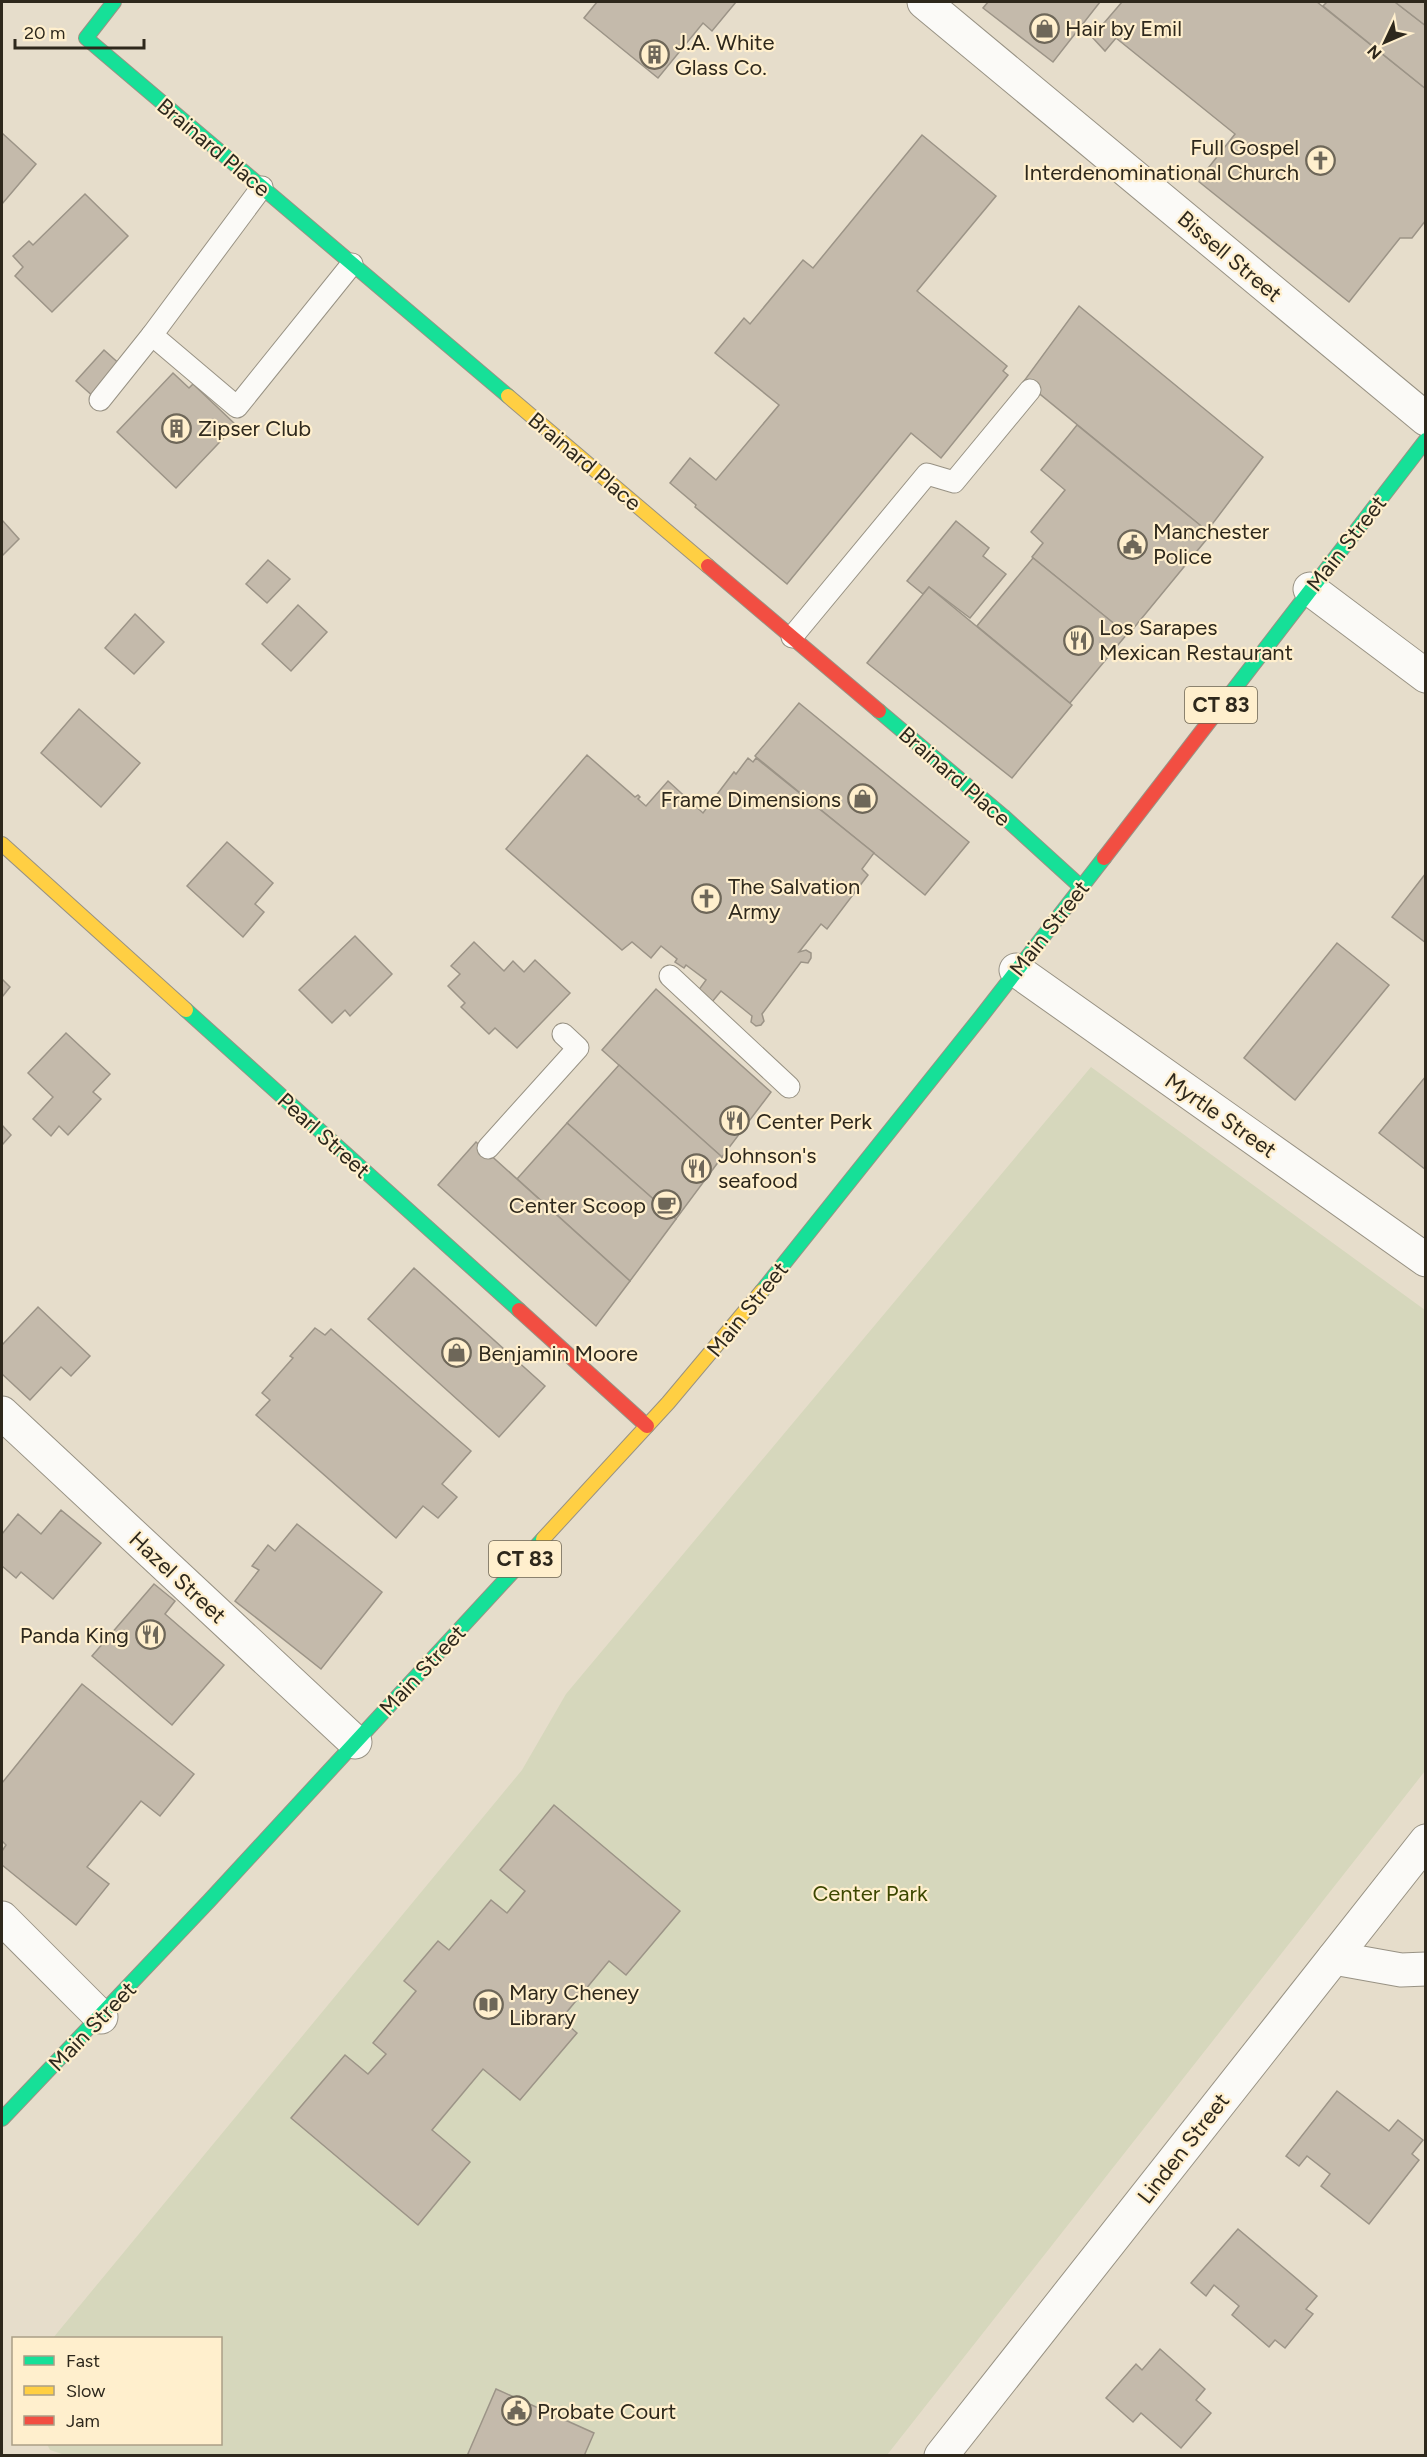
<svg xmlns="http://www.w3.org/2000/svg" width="1427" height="2457" font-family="Figtree,sans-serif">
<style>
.green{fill:#d6d7bc}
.building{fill:#c4baab;stroke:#9c9487;stroke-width:1.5}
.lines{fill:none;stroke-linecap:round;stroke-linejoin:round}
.lane-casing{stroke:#989284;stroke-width:23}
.street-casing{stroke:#989284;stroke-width:35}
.fast-casing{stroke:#989284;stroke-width:16}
.slow-casing{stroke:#989284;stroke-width:16}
.jam-casing{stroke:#989284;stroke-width:16}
.lane{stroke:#fbfaf7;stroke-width:21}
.street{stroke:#fbfaf7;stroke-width:33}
.fast{stroke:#16e098;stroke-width:14}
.slow{stroke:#ffcf43;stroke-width:14}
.jam{stroke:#f24e42;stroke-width:14}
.labels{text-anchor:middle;stroke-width:4.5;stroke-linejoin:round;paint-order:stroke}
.shield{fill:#ffefcd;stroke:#6d6451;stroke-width:1.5}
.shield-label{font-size:21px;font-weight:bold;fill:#2e281c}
.poi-label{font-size:22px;fill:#2e281c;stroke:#ffefcd;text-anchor:start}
.street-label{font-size:22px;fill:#2e281c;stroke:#ffefcd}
.park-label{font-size:22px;fill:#3c4700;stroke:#ffefcd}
</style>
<rect width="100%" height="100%" fill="#e6ddcb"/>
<path class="green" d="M 1091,1067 L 1425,1310 L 1425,1771 L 887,2455 L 68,2456 L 50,2450 L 47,2444 L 220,2444 L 220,2338 L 53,2338 L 522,1770 L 566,1694 Z"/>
<g class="building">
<path d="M 597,2 L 736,2 L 712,31 L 703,23 L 658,78 L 584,18 Z"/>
<path d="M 988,2 L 1100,2 L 1053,62 L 983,8 Z"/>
<path d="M 1122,2 L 1317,2 L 1426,89 L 1426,220 L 1412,238 L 1400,238 L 1349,302 L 1198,181 L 1235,134 L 1116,38 L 1105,51 L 1092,37 Z"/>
<path d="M 1327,2 L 1395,2 L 1426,26 L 1426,89 L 1323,6 Z"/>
<path d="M 1395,2 L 1426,2 L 1426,26 Z"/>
<path d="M 2,133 L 36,164 L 2,204 Z"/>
<path d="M 922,135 L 996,196 L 917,291 L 1007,366 L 1003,371 L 1008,375 L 941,458 L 911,433 L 787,584 L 695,507 L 696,505 L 670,483 L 690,458 L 716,480 L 779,405 L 715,353 L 744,318 L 750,324 L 803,260 L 813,268 Z"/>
<path d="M 85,194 L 128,236 L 52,312 L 15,276 L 23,267 L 13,256 L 29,241 L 33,245 Z"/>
<path d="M 1079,306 L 1263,457 L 1207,531 L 1024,381 Z"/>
<path d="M 104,350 L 123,367 L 95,398 L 76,381 Z"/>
<path d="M 173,373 L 189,388 L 193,384 L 236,425 L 176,488 L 117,432 Z"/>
<path d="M 1077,425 L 1211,534 L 1128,635 L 1032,557 L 1043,543 L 1031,532 L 1065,490 L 1041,470 Z"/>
<path d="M 2,520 L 19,539 L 2,556 Z"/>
<path d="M 956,521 L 989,548 L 983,556 L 1006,574 L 970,618 L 929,587 L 923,594 L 907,581 Z"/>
<path d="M 1033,558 L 1127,634 L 1070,703 L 977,626 Z"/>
<path d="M 268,560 L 290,579 L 267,603 L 246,584 Z"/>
<path d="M 929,587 L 1072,705 L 1012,778 L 867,663 Z"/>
<path d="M 298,605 L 327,632 L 291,671 L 262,644 Z"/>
<path d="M 135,614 L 164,642 L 134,674 L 105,648 Z"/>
<path d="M 799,703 L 969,842 L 925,895 L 755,756 Z"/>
<path d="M 79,709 L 140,763 L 101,807 L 41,753 Z"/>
<path d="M 587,755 L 635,797 L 638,795 L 640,797 L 638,799 L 646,806 L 668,781 L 703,813 L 734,772 L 736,774 L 748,758 L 753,762 L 756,758 L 874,853 L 862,869 L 868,875 L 827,929 L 821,924 L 799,952 L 806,950 L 811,953 L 811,958 L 808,963 L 801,962 L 762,1014 L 764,1021 L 761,1025 L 756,1026 L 751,1022 L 752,1016 L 721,991 L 712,1002 L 698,991 L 706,980 L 686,965 L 684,968 L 675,962 L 677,959 L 661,946 L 651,958 L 632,942 L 622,950 L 506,849 Z"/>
<path d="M 227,842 L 273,883 L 255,904 L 264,912 L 243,937 L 187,886 Z"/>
<path d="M 1426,873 L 1426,943 L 1392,917 Z"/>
<path d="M 355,936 L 392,974 L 350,1016 L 345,1010 L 332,1023 L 299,990 Z"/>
<path d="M 474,942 L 504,971 L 513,961 L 524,972 L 535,960 L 570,993 L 517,1048 L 495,1028 L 489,1034 L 461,1007 L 465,1003 L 448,986 L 460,974 L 451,966 Z"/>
<path d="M 1337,943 L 1389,985 L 1295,1100 L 1244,1058 Z"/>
<path d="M 2,979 L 10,987 L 2,997 Z"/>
<path d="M 656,989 L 771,1092 L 722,1157 L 602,1050 Z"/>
<path d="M 66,1033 L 110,1074 L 93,1092 L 101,1099 L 68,1135 L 59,1126 L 51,1136 L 33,1119 L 53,1097 L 28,1073 Z"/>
<path d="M 619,1065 L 722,1157 L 676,1219 L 567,1123 Z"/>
<path d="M 1426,1076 L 1426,1170 L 1379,1133 Z"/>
<path d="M 567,1123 L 676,1219 L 630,1281 L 517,1179 Z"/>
<path d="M 2,1125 L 11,1135 L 2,1145 Z"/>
<path d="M 476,1142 L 630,1281 L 596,1326 L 438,1185 Z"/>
<path d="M 414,1268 L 545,1386 L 499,1437 L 368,1319 Z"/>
<path d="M 38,1307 L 90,1356 L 71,1376 L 61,1367 L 30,1400 L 2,1374 L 2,1345 Z"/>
<path d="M 315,1328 L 325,1335 L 331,1329 L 471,1451 L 442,1484 L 457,1497 L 438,1518 L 423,1506 L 396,1538 L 256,1415 L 270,1400 L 262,1393 L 293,1358 L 290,1356 Z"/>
<path d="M 61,1510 L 101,1543 L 53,1599 L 21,1572 L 16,1578 L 2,1566 L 2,1534 L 18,1514 L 41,1534 Z"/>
<path d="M 297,1524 L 382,1592 L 321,1669 L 235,1601 L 259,1570 L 252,1566 L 268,1545 L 275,1551 Z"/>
<path d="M 154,1584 L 175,1601 L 165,1614 L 224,1665 L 172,1725 L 92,1656 Z"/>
<path d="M 82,1684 L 194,1774 L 160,1816 L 141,1801 L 87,1867 L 109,1884 L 76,1925 L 2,1865 L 2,1851 L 6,1845 L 2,1841 L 2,1783 Z"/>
<path d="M 554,1805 L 680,1911 L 626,1975 L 609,1961 L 561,2019 L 577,2033 L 520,2100 L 483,2069 L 432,2130 L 470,2162 L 418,2225 L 291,2118 L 345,2055 L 368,2074 L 386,2054 L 373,2043 L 416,1991 L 404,1981 L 438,1941 L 449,1950 L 491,1900 L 507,1913 L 525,1891 L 500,1870 Z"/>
<path d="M 1337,2091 L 1389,2131 L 1398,2120 L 1423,2140 L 1412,2154 L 1419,2160 L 1369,2224 L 1321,2186 L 1330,2174 L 1307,2156 L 1299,2166 L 1286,2156 Z"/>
<path d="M 1238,2229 L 1317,2296 L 1306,2309 L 1313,2314 L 1285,2348 L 1275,2340 L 1269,2347 L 1232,2315 L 1239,2306 L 1214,2285 L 1206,2296 L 1191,2283 Z"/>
<path d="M 1160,2349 L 1205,2389 L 1196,2400 L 1211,2413 L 1181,2448 L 1141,2413 L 1133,2422 L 1106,2398 L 1136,2364 L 1142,2370 Z"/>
<path d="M 496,2389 L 594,2433 L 584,2456 L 467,2456 Z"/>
</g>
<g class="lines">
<defs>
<g id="lane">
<path d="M 262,187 L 152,335 L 237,407 L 352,264"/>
<path d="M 100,400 L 152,335"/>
<path d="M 792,637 L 927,474 L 954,482 L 1030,390"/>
<path d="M 670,976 L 789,1087"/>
<path d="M 488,1148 L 578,1048 L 563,1034"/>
</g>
<g id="street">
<path d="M 924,2 L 1426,419"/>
<path d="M 1310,589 L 1426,676"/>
<path d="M 1016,970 L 1426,1260"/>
<path d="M 2,1413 L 355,1742"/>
<path d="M 2,1918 L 101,2017"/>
<path d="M 1334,1958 L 1401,1970 L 1426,1969"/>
<path d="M 941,2456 L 1426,1841"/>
</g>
<g id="fast">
<path d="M 114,2 L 86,38 L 508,396"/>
<path d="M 1222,705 L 1426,440"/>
<path d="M 879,711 L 1003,816 L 1081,887"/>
<path d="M 186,1010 L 519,1310"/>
<path d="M 762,1291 L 980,1018 L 1104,858"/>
<path d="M 2,2119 L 209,1901 L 543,1539"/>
</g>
<g id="slow">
<path d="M 508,396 L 708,566"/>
<path d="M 2,844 L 186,1010"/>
<path d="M 543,1539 L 668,1403 L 762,1291"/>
</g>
<g id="jam">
<path d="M 708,566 L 879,711"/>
<path d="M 1104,858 L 1222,705"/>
<path d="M 519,1310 L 647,1426"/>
</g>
</defs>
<use href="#lane" class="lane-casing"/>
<use href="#street" class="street-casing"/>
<use href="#fast" class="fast-casing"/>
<use href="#slow" class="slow-casing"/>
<use href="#jam" class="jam-casing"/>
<use href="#lane" class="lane"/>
<use href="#street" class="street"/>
<use href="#fast" class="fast"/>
<use href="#slow" class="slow"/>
<use href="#jam" class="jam"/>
</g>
<defs>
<symbol id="shop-ring" viewBox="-11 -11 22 22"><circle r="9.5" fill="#ffefcd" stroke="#6e6759" stroke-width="1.5"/><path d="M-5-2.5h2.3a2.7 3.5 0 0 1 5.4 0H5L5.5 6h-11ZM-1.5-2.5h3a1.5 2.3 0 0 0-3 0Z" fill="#6e6759"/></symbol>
<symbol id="building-ring" viewBox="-11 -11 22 22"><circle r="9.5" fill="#ffefcd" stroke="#6e6759" stroke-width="1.5"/><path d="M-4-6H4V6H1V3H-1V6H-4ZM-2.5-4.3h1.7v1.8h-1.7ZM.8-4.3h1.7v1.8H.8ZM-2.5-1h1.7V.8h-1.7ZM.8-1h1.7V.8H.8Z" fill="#6e6759"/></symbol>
<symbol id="church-ring" viewBox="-11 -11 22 22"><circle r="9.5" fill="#ffefcd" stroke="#6e6759" stroke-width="1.5"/><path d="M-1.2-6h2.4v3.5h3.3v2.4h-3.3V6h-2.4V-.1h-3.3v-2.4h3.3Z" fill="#6e6759"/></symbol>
<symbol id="civic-ring" viewBox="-11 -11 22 22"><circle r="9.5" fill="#ffefcd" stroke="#6e6759" stroke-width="1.5"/><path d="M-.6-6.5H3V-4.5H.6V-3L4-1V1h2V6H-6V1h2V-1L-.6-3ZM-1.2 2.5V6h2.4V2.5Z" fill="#6e6759"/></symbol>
<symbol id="restaurant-ring" viewBox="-11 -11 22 22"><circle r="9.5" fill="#ffefcd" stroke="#6e6759" stroke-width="1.5"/><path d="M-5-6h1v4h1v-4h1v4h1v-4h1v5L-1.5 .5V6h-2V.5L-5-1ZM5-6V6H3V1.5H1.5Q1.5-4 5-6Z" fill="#6e6759"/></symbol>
<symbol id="cafe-ring" viewBox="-11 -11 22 22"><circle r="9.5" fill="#ffefcd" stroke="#6e6759" stroke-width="1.5"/><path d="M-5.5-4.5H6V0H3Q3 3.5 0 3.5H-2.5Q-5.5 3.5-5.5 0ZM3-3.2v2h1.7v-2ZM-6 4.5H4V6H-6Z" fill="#6e6759"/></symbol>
<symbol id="library-ring" viewBox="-11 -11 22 22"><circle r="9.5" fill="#ffefcd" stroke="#6e6759" stroke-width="1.5"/><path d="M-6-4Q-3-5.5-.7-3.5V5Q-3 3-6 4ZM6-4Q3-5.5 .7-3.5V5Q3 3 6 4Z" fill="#6e6759"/></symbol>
</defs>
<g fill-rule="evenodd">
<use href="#shop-ring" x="1028" y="12" width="33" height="33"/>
<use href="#building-ring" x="638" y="38" width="33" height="33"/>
<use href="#church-ring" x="1304" y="144" width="33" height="33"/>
<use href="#building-ring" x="160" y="412" width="33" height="33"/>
<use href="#civic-ring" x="1116" y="528" width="33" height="33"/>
<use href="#restaurant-ring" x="1062" y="624" width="33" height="33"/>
<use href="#shop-ring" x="846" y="782" width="33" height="33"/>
<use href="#church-ring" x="690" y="882" width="33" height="33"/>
<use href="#restaurant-ring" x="718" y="1104" width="33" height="33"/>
<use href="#restaurant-ring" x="680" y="1152" width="33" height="33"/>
<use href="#cafe-ring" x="650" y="1188" width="33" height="33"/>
<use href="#shop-ring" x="440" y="1336" width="33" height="33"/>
<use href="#restaurant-ring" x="134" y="1618" width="33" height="33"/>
<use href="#library-ring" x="472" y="1988" width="33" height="33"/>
<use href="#civic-ring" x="500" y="2394" width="33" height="33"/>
</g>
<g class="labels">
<g class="shield">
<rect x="1185" y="687" width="72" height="36" rx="4.5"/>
<rect x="489" y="1541" width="72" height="36" rx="4.5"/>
</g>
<g class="shield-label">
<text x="1221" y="712">CT 83</text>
<text x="525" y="1566">CT 83</text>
</g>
<g class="poi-label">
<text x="1065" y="36">Hair by Emil</text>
<text x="675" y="50">J.A. White<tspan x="675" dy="25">Glass Co.</tspan></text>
<text x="1299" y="155" text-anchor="end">Full Gospel<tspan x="1299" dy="25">Interdenominational Church</tspan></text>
<text x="198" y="436">Zipser Club</text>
<text x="1153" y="539">Manchester<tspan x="1153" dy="25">Police</tspan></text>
<text x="1099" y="635">Los Sarapes<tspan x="1099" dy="25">Mexican Restaurant</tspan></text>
<text x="841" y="807" text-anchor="end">Frame Dimensions</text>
<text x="728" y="894">The Salvation<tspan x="728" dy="25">Army</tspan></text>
<text x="756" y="1129">Center Perk</text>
<text x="718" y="1163">Johnson's<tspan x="718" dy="25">seafood</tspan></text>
<text x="646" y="1213" text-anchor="end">Center Scoop</text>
<text x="478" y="1361">Benjamin Moore</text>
<text x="129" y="1643" text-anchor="end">Panda King</text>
<text x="509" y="2000">Mary Cheney<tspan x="509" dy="25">Library</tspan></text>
<text x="537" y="2419">Probate Court</text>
</g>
<g class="street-label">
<text transform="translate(214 147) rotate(40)" y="8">Brainard Place</text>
<text transform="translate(1230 256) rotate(40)" y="8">Bissell Street</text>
<text transform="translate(585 461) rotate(40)" y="8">Brainard Place</text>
<text transform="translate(1346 543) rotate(-52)" y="8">Main Street</text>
<text transform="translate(955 776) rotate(41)" y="8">Brainard Place</text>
<text transform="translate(1049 928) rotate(-52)" y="8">Main Street</text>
<text transform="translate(1221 1115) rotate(35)" y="8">Myrtle Street</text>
<text transform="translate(324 1135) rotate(42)" y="8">Pearl Street</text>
<text transform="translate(747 1309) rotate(-51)" y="8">Main Street</text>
<text transform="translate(178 1577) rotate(43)" y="8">Hazel Street</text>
<text transform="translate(422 1670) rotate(-47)" y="8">Main Street</text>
<text transform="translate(92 2026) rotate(-46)" y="8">Main Street</text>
<text transform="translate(1183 2148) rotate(-52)" y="8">Linden Street</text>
</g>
<g class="park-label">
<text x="870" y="1901">Center Park</text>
</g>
</g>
<rect width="1427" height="2457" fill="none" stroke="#2e281c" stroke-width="6"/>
<rect x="12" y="2337" width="210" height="108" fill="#ffefcd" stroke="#ab9f86" stroke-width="1.5"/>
<rect x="24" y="2356" width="30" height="9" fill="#16e098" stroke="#ab9f86" stroke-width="1.5"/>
<text x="66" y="2367" font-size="18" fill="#2e281c">Fast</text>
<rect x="24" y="2386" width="30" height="9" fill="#ffcf43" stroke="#ab9f86" stroke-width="1.5"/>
<text x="66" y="2397" font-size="18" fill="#2e281c">Slow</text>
<rect x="24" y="2416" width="30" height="9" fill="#f24e42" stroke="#ab9f86" stroke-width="1.5"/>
<text x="66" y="2427" font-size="18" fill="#2e281c">Jam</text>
<g transform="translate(1385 42) rotate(226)" stroke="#ffefcd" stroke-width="4.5" paint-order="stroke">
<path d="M0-4.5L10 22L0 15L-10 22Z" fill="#2e281c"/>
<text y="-9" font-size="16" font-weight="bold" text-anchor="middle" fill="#2e281c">N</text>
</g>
<path d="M15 39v9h129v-9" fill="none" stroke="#2e281c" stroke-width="3"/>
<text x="24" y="39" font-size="18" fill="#2e281c" stroke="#ffefcd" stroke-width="4.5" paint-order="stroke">20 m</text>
</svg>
